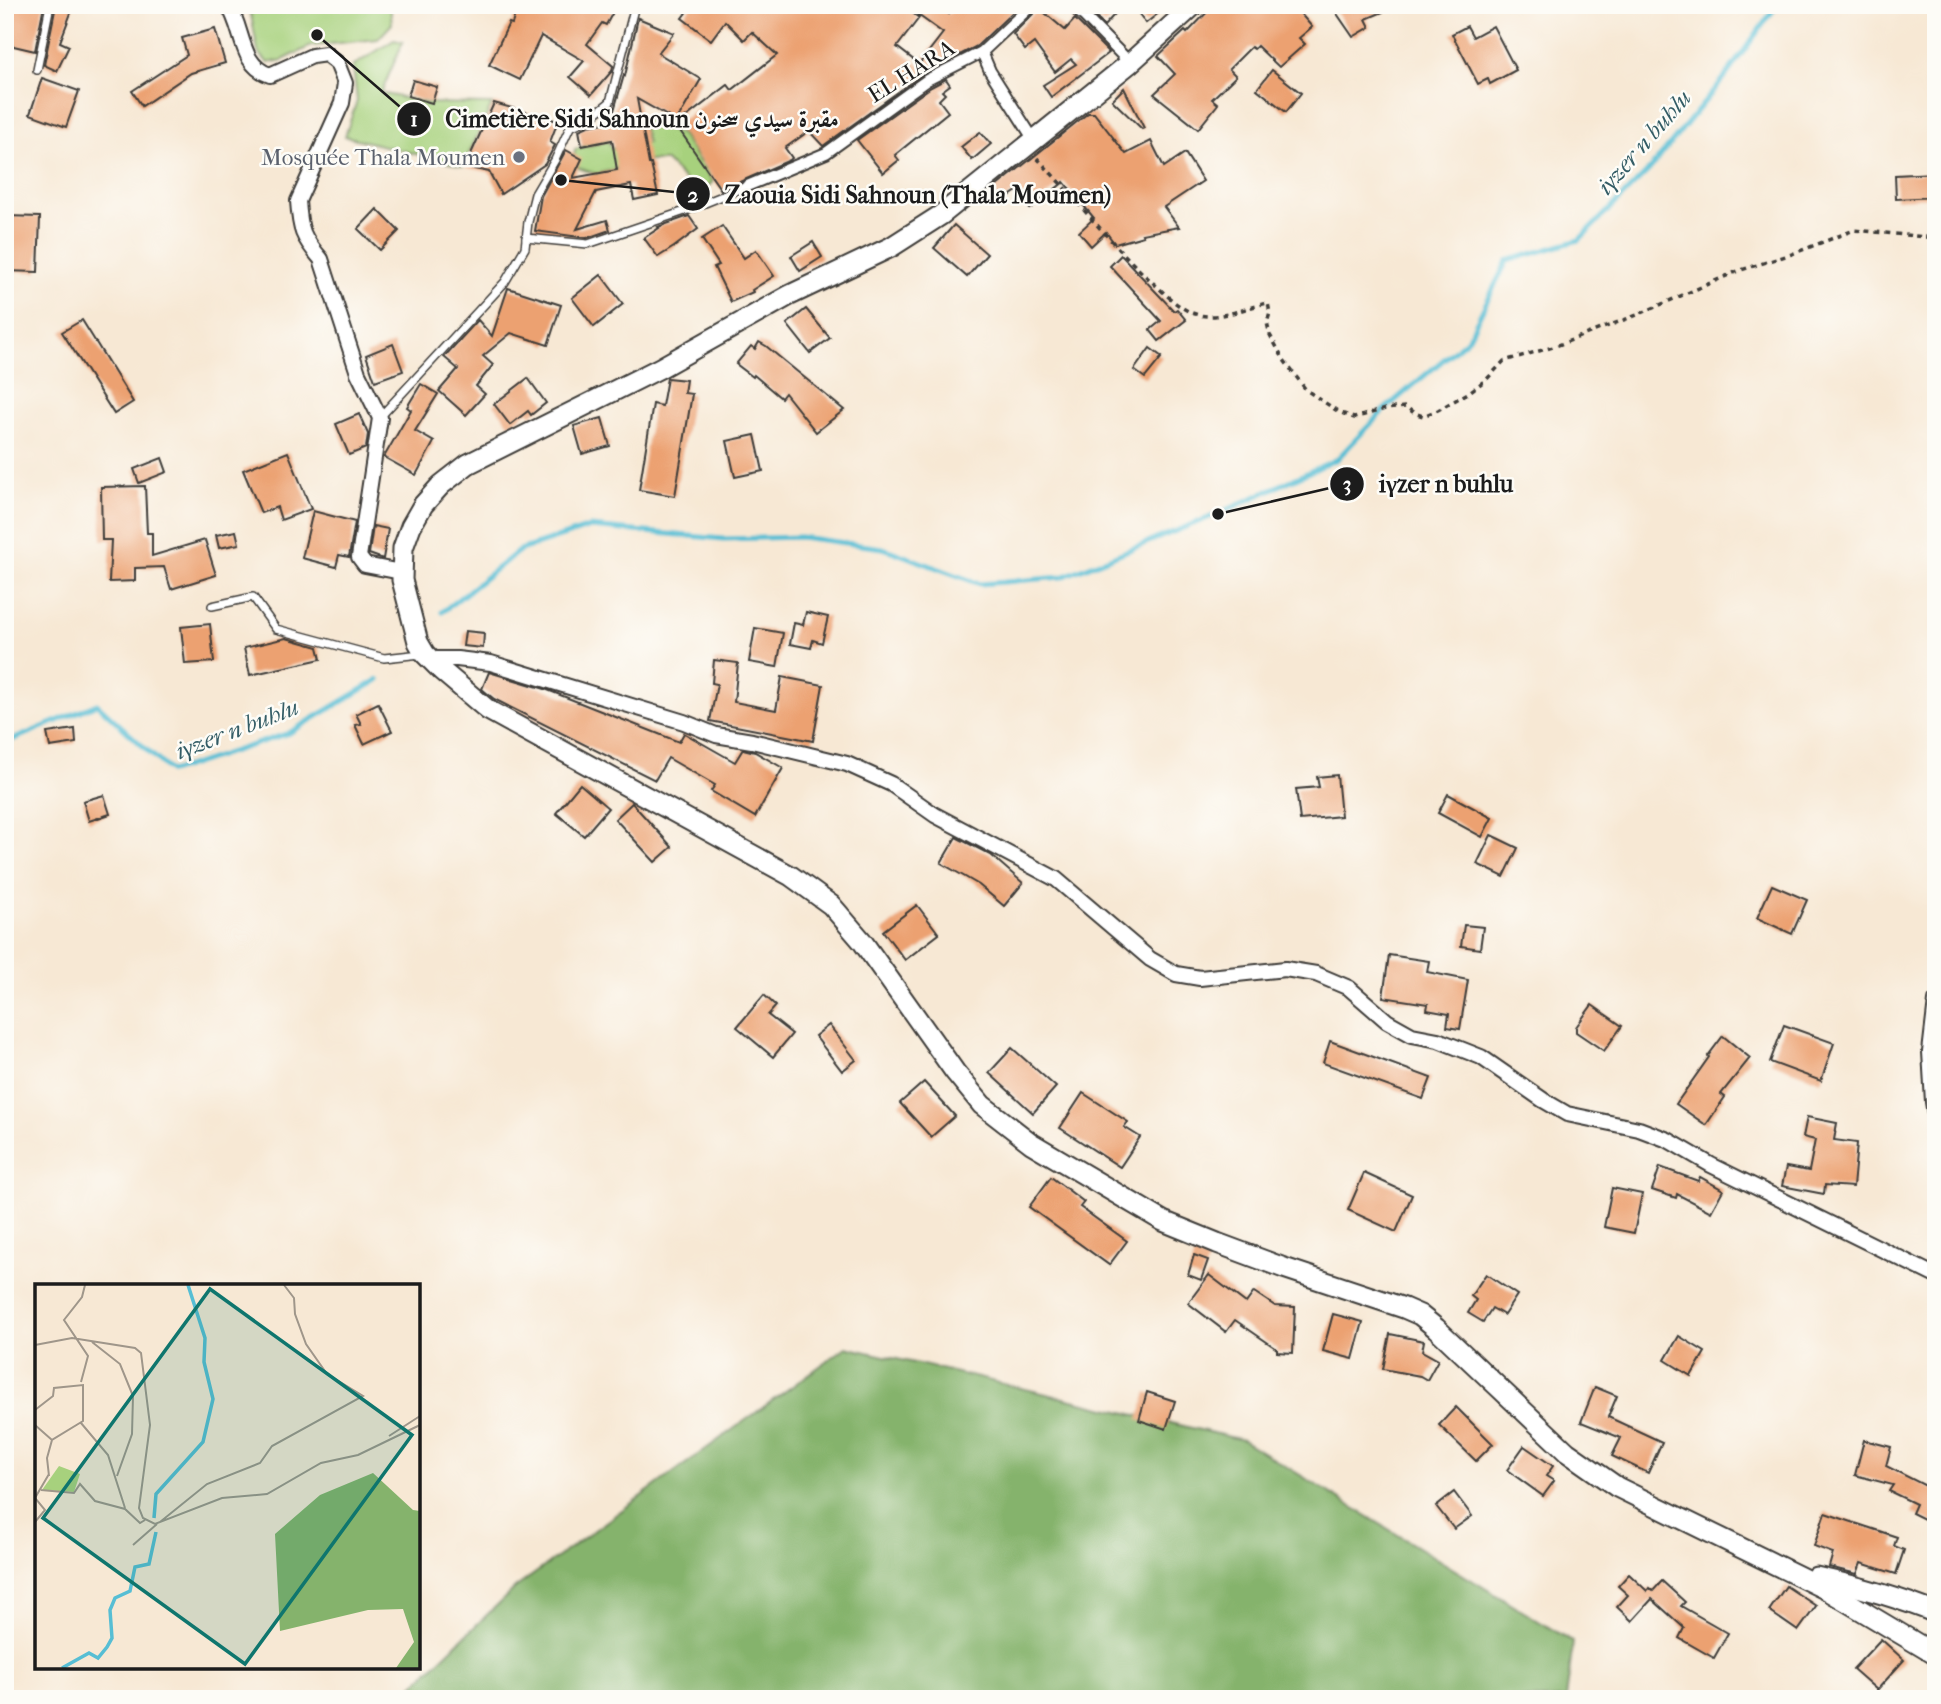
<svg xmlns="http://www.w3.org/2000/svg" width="1941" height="1704" font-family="'IM FELL French Canon',Amiri,serif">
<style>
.green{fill:#a7d17d;stroke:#62764c;stroke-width:2}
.forest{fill:#85b36c;stroke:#506844;stroke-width:2}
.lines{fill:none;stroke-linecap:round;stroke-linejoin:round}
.stream{stroke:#57bed4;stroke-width:5}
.building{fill:#eca171}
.service-casing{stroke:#3d3b38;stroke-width:10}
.pedestrian-casing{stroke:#3d3b38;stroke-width:14}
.minor-casing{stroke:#3d3b38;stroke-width:18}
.secondary-casing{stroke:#3d3b38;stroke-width:23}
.path{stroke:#3d3b38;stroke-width:3.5;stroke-dasharray:5 5;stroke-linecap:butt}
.service{stroke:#fff;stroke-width:7}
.pedestrian{stroke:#fff;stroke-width:10}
.minor{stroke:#fff;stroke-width:14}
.secondary{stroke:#fff;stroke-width:19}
.worship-dot{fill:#6b7280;stroke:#fdfcf7;stroke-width:2.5}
.labels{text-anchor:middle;stroke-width:5;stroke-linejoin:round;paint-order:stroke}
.street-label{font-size:23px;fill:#1c1c1c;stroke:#fdfcf7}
.worship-label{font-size:23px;fill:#5b616d;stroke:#fdfcf7;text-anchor:end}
.water-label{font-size:24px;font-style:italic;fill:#345d66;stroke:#fdfcf7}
.inset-river{fill:none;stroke:#57bed4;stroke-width:3.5}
.inset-road{fill:none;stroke:#9f968a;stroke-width:2}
.view{fill:#0f766e;fill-opacity:0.15;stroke:#0f766e;stroke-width:3.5}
.inset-edge{fill:none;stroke:#1c1c1c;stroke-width:3.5}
.leader{fill:none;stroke:#1c1c1c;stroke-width:2.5}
.callout-dot{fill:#1c1c1c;stroke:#fdfcf7;stroke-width:2.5}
.mark-label{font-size:21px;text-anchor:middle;font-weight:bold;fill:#fff}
.callout-label{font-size:24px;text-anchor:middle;font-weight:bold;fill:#1c1c1c;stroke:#fdfcf7;stroke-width:5;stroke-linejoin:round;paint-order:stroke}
</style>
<rect width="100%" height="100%" fill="#fdfcf7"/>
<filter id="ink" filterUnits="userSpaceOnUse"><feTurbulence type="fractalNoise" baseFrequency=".0143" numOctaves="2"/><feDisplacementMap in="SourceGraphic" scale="14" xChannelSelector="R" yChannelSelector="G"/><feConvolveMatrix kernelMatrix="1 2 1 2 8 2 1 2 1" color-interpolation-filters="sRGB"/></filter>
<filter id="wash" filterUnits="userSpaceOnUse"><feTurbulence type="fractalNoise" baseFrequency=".00686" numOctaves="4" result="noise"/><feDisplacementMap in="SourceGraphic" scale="28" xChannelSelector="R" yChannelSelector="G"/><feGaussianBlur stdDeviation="1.57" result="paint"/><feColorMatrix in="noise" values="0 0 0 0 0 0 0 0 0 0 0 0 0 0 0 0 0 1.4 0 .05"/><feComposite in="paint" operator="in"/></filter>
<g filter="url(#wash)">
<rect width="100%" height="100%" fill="#f7e8d4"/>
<g class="green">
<path d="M 242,5 L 390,5 L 392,24 L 378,39 L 311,46 L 283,60 L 268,63 L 258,52 L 251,15 Z"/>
<path d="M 394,40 L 403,42 L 381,93 L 426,103 L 492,104 L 463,166 L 345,136 L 357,101 L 353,66 Z"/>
<path d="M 654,116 L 662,128 L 681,134 L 713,182 L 698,194 L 666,161 L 648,161 L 596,174 L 578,168 L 574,161 L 575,149 L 608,141 L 612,149 L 647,143 L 641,121 Z"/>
</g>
<path class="forest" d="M 846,1347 L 1243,1440 L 1573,1642 L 1566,1699 L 399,1699 L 515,1588 Z"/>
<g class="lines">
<g class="stream">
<path d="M 442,612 L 520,550 L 590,527 L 723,539 L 800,537 L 883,548 L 980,584 L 1062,577 L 1218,514 L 1337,459 L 1385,409 L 1468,339 L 1507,261 L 1579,240 L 1649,170 L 1725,77 L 1777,5"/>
<path d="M 5,743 L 97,704 L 171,772 L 289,733 L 378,680"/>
</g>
</g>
<g id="blocks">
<g class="building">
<path d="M 12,5 L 44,5 L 35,51 L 5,44 Z"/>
<path d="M 56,5 L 74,5 L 60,42 L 69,46 L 57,71 L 44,65 Z"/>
<path d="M 518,5 L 602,5 L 613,12 L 606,25 L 602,23 L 587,44 L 613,66 L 612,71 L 591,95 L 570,77 L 584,61 L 541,36 L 520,80 L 489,65 L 509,23 L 512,24 Z"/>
<path d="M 692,5 L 902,5 L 919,18 L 897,47 L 919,64 L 943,33 L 918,15 L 925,5 L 937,5 L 949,14 L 956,5 L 1020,5 L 977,46 L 923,74 L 823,146 L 809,131 L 785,148 L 792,158 L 790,160 L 721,190 L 676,125 L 728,85 L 732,90 L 777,55 L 752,32 L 744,40 L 725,21 L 711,40 L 682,18 Z"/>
<path d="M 1089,5 L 1123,5 L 1104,26 L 1087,8 Z"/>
<path d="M 1132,5 L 1169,5 L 1146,23 Z"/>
<path d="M 1214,5 L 1293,5 L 1312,27 L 1299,38 L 1305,44 L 1279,67 L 1257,46 L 1254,49 L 1251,47 L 1229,69 L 1236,76 L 1212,99 L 1218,104 L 1198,129 L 1154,94 L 1175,74 L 1158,56 L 1185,31 L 1187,33 Z"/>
<path d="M 1331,5 L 1397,5 L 1397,6 L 1366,19 L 1370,27 L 1353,37 Z"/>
<path d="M 1039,8 L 1065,30 L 1075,19 L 1109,53 L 1051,97 L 1043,85 L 1076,64 L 1071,59 L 1055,72 L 1034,43 L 1025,50 L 1013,34 Z"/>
<path d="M 638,18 L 674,33 L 658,53 L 701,79 L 675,124 L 669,117 L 637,99 L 649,164 L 651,164 L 658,195 L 634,200 L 631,185 L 596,192 L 577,229 L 607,220 L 610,230 L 587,238 L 535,231 L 541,196 L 566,150 L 582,159 L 573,178 L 617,170 L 612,140 L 582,146 L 579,130 L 588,126 L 620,120 L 613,114 L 624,75 L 625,76 Z"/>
<path d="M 1467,26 L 1473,37 L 1493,26 L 1516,70 L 1490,84 L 1488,79 L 1478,84 L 1452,34 Z"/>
<path d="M 215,29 L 225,63 L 191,73 L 142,106 L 132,91 L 187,55 L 182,38 Z"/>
<path d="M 1272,70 L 1301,93 L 1286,112 L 1257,89 Z"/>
<path d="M 42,78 L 79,91 L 66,127 L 30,114 Z"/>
<path d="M 946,79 L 950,85 L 942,91 L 945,94 L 939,100 L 948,112 L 895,155 L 899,160 L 883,173 L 857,140 L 931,87 Z"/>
<path d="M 413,80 L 437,87 L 432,103 L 408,96 Z"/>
<path d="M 1124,88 L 1144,128 L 1142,129 L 1112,100 Z"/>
<path d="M 494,103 L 558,121 L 550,142 L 555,145 L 545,164 L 501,194 L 489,172 L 465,167 Z"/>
<path d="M 1088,113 L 1094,113 L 1126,154 L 1151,141 L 1164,167 L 1185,153 L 1203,181 L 1164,207 L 1179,227 L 1142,234 L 1143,236 L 1115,244 L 1106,232 L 1091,246 L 1079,232 L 1094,218 L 1064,182 L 1030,209 L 1017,191 L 1000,202 L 992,190 Z"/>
<path d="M 980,132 L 991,144 L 972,160 L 961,147 Z"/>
<path d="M 1935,173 L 1936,197 L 1896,199 L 1895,175 Z"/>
<path d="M 377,209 L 399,231 L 380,250 L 358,229 Z"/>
<path d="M 5,216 L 40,217 L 38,272 L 5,271 Z"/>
<path d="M 689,216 L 698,229 L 674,247 L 658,257 L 644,238 L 659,228 L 658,227 Z"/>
<path d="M 954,225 L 987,254 L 967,277 L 934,248 Z"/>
<path d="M 722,226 L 744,258 L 756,250 L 774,276 L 752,290 L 753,292 L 731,302 L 714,267 L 719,265 L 702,239 Z"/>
<path d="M 813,242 L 822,257 L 800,271 L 791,256 Z"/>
<path d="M 1121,255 L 1174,311 L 1177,309 L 1186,320 L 1159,341 L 1150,330 L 1161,321 L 1110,266 Z"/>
<path d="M 601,275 L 623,304 L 594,327 L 572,298 Z"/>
<path d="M 508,288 L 561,305 L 548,345 L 511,333 L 483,356 L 493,365 L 476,386 L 485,394 L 466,415 L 439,391 L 458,369 L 444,357 L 478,320 L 492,336 Z"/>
<path d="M 806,309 L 830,338 L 810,353 L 787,324 Z"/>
<path d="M 82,320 L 133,402 L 114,414 L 62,332 Z"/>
<path d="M 759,342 L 766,346 L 844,410 L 816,432 L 785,393 L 781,398 L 754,375 L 753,377 L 736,364 L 751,346 L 755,349 Z"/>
<path d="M 393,344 L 403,371 L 375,381 L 366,355 Z"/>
<path d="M 1150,348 L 1162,357 L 1145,378 L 1134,370 Z"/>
<path d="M 528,378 L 546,403 L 531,415 L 528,411 L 510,425 L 494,404 Z"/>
<path d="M 667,378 L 686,380 L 684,393 L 692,394 L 675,496 L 639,490 L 653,404 L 662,406 Z"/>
<path d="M 421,384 L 438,394 L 415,431 L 434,442 L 416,475 L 384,457 L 411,410 L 407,407 Z"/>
<path d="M 359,414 L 368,434 L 366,448 L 349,455 L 336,424 Z"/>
<path d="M 602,418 L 610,446 L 582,454 L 574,426 Z"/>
<path d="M 755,435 L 763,471 L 735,477 L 727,441 Z"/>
<path d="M 288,452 L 311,509 L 281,520 L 277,507 L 261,513 L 243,470 Z"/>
<path d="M 162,458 L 167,472 L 139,483 L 134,469 Z"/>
<path d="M 145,486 L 147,533 L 152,533 L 152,556 L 205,540 L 216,575 L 171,589 L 164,567 L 135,568 L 135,581 L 109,582 L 111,540 L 102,540 L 101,487 Z"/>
<path d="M 313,511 L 355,522 L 349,557 L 339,555 L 336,567 L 302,558 Z"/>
<path d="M 373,526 L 388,529 L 383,559 L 369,554 Z"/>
<path d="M 236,531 L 239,544 L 219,548 L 216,535 Z"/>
<path d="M 806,612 L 828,617 L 822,643 L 813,640 L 811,648 L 790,644 L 794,623 L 803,625 Z"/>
<path d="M 210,624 L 214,662 L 185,664 L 181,627 Z"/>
<path d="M 755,628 L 783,633 L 777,667 L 749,662 Z"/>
<path d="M 465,631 L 484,633 L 483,648 L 463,646 Z"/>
<path d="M 286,638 L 318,647 L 321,659 L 250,675 L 244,648 Z"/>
<path d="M 714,660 L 738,663 L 734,702 L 776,710 L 782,677 L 823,685 L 813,741 L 710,721 L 717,684 L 712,683 Z"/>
<path d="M 489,672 L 545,689 L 679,742 L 684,733 L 735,762 L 743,749 L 755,752 L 783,768 L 755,817 L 711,791 L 715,785 L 668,758 L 655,780 L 494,699 L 482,689 Z"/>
<path d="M 378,703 L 392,731 L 364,744 L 355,725 L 361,724 L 356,714 Z"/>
<path d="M 75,729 L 76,743 L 50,747 L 47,733 Z"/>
<path d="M 1337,775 L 1341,816 L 1300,820 L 1296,789 L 1319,787 L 1317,777 Z"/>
<path d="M 580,784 L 608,808 L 584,836 L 556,813 Z"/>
<path d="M 1448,794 L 1492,818 L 1482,837 L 1438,813 Z"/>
<path d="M 104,795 L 110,814 L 89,821 L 83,801 Z"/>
<path d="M 632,803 L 672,847 L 655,862 L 615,819 Z"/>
<path d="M 1491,835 L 1518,848 L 1504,877 L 1477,864 Z"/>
<path d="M 956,837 L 991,855 L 1023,883 L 1004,906 L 979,885 L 941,863 Z"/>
<path d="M 1772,885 L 1807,900 L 1792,934 L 1757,918 Z"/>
<path d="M 917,905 L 939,934 L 905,960 L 883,931 Z"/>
<path d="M 1464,925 L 1483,927 L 1480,949 L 1461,946 Z"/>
<path d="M 1389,955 L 1429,961 L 1427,972 L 1468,980 L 1460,1029 L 1447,1027 L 1449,1014 L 1427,1010 L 1428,1004 L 1383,997 Z"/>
<path d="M 764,995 L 776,1006 L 768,1015 L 792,1034 L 773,1057 L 737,1027 Z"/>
<path d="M 1592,1005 L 1622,1026 L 1604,1051 L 1576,1032 L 1576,1027 Z"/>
<path d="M 829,1025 L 856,1060 L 842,1071 L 815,1036 Z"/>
<path d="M 1784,1025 L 1834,1043 L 1821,1081 L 1770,1062 Z"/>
<path d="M 1723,1036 L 1750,1058 L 1721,1094 L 1725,1097 L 1706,1125 L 1676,1104 L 1709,1057 L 1708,1056 Z"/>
<path d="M 1330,1041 L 1431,1078 L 1423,1099 L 1323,1063 Z"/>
<path d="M 1012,1048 L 1056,1087 L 1033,1113 L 989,1073 Z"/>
<path d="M 924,1082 L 955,1116 L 931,1137 L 900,1103 Z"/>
<path d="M 1083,1093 L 1128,1122 L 1124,1127 L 1140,1137 L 1120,1167 L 1060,1128 Z"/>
<path d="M 1807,1117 L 1837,1123 L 1834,1140 L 1857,1143 L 1853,1187 L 1825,1185 L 1824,1194 L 1782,1186 L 1786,1167 L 1809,1171 L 1815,1140 L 1803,1137 Z"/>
<path d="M 1660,1167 L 1698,1181 L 1700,1177 L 1723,1190 L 1711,1212 L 1677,1194 L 1676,1198 L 1652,1190 Z"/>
<path d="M 1364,1173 L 1412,1195 L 1396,1232 L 1348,1210 Z"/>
<path d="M 1051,1177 L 1084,1202 L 1080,1207 L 1127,1241 L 1109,1265 L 1029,1207 Z"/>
<path d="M 1612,1188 L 1642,1194 L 1634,1233 L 1604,1227 Z"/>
<path d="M 1194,1255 L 1208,1260 L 1201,1280 L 1188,1275 Z"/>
<path d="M 1486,1274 L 1517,1295 L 1504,1315 L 1492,1308 L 1483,1322 L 1468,1313 L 1476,1300 L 1471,1296 Z"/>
<path d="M 1209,1275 L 1246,1303 L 1254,1292 L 1275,1306 L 1295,1307 L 1293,1353 L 1277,1352 L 1277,1349 L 1235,1320 L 1226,1332 L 1188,1303 Z"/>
<path d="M 1333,1314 L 1363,1322 L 1353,1359 L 1323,1351 Z"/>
<path d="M 1390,1334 L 1424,1341 L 1422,1351 L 1438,1360 L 1427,1380 L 1420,1376 L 1383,1369 Z"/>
<path d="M 1679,1336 L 1705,1352 L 1691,1376 L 1665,1360 Z"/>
<path d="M 1595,1387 L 1617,1396 L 1608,1417 L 1662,1442 L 1648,1473 L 1612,1456 L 1621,1438 L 1581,1422 Z"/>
<path d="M 1147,1392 L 1175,1401 L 1166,1429 L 1139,1420 Z"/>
<path d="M 1456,1407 L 1493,1444 L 1476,1461 L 1439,1425 Z"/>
<path d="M 1864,1440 L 1891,1447 L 1886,1466 L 1936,1491 L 1936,1525 L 1912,1513 L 1916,1504 L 1889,1491 L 1893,1485 L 1855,1475 Z"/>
<path d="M 1524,1446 L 1553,1466 L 1546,1476 L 1554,1481 L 1543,1496 L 1507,1470 Z"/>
<path d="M 1454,1492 L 1472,1516 L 1454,1529 L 1436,1506 Z"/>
<path d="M 1825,1513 L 1897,1537 L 1894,1546 L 1904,1550 L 1896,1574 L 1861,1563 L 1857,1574 L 1829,1567 L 1833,1553 L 1814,1546 Z"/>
<path d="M 1629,1574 L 1647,1591 L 1649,1588 L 1653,1591 L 1662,1581 L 1685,1602 L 1681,1606 L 1728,1633 L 1714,1658 L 1679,1638 L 1684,1628 L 1652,1599 L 1632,1621 L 1617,1607 L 1628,1595 L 1618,1586 Z"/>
<path d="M 1786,1586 L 1816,1606 L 1798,1631 L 1769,1611 Z"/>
<path d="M 1881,1639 L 1904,1660 L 1877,1690 L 1853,1669 Z"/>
</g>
</g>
</g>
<g filter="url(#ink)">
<use href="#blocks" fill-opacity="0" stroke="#3d3b38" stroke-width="2"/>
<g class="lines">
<defs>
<g id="service">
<path d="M 37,70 L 50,5"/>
<path d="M 526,238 L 588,244 L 685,211 L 747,186"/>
<path d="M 380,417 L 505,282 L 525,248 L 528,222 L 535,194 L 555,160 L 570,127 L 589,119 L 610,102 L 635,5"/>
<path d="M 212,606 L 253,597 L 276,629 L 384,658 L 421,654"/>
</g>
<g id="pedestrian">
<path d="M 1070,5 L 1084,16 L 1130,63"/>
<path d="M 982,52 L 990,71 L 1034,140"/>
<path d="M 747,186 L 826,153 L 927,80 L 982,52 L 1032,5"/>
</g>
<g id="minor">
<path d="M 228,5 C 244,28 239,65 270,75 L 312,56 L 326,54 L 337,63 L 345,83 L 342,103 L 298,201 C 300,230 302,237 321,259 L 358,373 L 380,418 L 359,557 L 365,565 L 401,572"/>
<path d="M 431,659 L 457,659 L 491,663 L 684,722 L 716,735 L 752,741 L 847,764 L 891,784 L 935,815 L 1056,879 L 1150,959 L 1176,974 L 1200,978 L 1285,969 L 1316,974 L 1349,988 L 1387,1021 L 1412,1035 L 1438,1040 L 1481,1057 L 1543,1100 L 1567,1114 L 1639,1129 L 1668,1140 L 1711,1165 L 1936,1276"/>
<path d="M 1936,1001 L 1930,1052 L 1933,1102 L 1936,1120"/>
</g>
<g id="secondary">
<path d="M 1194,5 L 1130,63 L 941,215 L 891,247 L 790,295 L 660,368 L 468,464 L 441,485 L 423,505 L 411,526 L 403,548 L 402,580 L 418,642 L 425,654 L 442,671 L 488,710 L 791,876 L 831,905 L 862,941 L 955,1072 L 982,1105 L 1031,1143 L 1163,1221 L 1217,1243 L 1284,1268 L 1404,1308 L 1420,1315 L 1436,1328 L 1567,1452 L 1617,1487 L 1829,1591 L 1936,1655"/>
<path d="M 1816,1577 C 1857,1586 1897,1597 1936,1613"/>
</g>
</defs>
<use href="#service" class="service-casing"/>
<use href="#pedestrian" class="pedestrian-casing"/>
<use href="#minor" class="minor-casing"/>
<use href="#secondary" class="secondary-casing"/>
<path class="path" d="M 1037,158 C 1076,199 1110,243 1151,281 C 1166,294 1179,310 1199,315 C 1222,320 1246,307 1268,303 L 1270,313 L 1267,323 L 1270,335 L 1284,360 L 1306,390 L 1339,412 L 1354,418 L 1385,409 L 1406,407 L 1414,413 L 1423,416 L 1438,410 L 1468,393 L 1487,379 L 1504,361 L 1553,347 L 1637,315 L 1738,271 L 1792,254 L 1854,230 L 1936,238"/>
<use href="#service" class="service"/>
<use href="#pedestrian" class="pedestrian"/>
<use href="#minor" class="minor"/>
<use href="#secondary" class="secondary"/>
</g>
</g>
<circle class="worship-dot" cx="519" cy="157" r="7"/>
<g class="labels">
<g class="street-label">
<text transform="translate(911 71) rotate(-32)" y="8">EL HARA</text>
</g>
<g class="worship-label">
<text x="505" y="165">Mosquée Thala Moumen</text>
</g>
<g class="water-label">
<text transform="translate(1644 142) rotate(-49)" y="8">iγzer n buhlu</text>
<text transform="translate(237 729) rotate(-21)" y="8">iγzer n buhlu</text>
</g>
</g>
<g transform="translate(35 1284)">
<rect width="385" height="385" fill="#f7e8d4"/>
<path d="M 24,182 L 45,190 L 39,208 L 7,206 Z" fill="#a7d17d"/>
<path d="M 338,189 L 378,226 L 385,227 L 385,384 L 361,384 L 379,358 L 368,325 L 333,326 L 245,347 L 240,250 L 285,211 Z" fill="#85b36c"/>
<path class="inset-river" d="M 119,234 L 121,210 L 168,158 L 178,115 L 169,78 L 170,54 L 153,1M 27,384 L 54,369 L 63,374 L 72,363 L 77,354 L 75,326 L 80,314 L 95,307 L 100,283 L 114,280 L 121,248"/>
<path class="inset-road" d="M 57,58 L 85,80 L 98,112 L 97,150 L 82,192M 0,61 L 37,54 L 100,64 L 106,69 L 115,141 L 104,224 L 108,234 L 120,240 L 187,214 L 232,210 L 286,179 L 323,171 L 385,141M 46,98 L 53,72 L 29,36 L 47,13 L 50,1M 0,126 L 18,112 L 19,104 L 48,101 L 48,137 L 17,156 L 12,174 L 14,192M 46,139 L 73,171 L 90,224M 0,141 L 17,156M 354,152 L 385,132M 6,206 L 39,209 L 45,200 L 60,217 L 90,225 L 105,239 L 110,236M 0,238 L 10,226 L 0,214 L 14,190M 125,238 L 172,200 L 225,179 L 237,162 L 328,112 L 292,90 L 271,60 L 260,30 L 259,14 L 249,1M 98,261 L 122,240"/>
<path class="view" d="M 175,5 L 377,151 L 210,380 L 8,234 Z"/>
<rect width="385" height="385" class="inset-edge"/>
</g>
<path class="leader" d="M317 35L414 119M561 180L693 194M1218 514L1347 484"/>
<g class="callout-dot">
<circle cx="317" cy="35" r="7"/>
<circle cx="561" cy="180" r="7"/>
<circle cx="1218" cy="514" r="7"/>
<circle cx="414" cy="119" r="18"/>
<circle cx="693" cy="194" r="18"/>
<circle cx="1347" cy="484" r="18"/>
</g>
<g class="mark-label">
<text x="414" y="126">1</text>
<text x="693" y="202">2</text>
<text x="1347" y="491">3</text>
</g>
<g class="callout-label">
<text x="642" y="127">Cimetière Sidi Sahnoun مقبرة سيدي سحنون</text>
<text x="918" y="203">Zaouia Sidi Sahnoun (Thala Moumen)</text>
<text x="1446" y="492">iγzer n buhlu</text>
</g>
<rect width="1941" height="1704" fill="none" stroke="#fdfcf7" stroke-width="28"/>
</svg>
